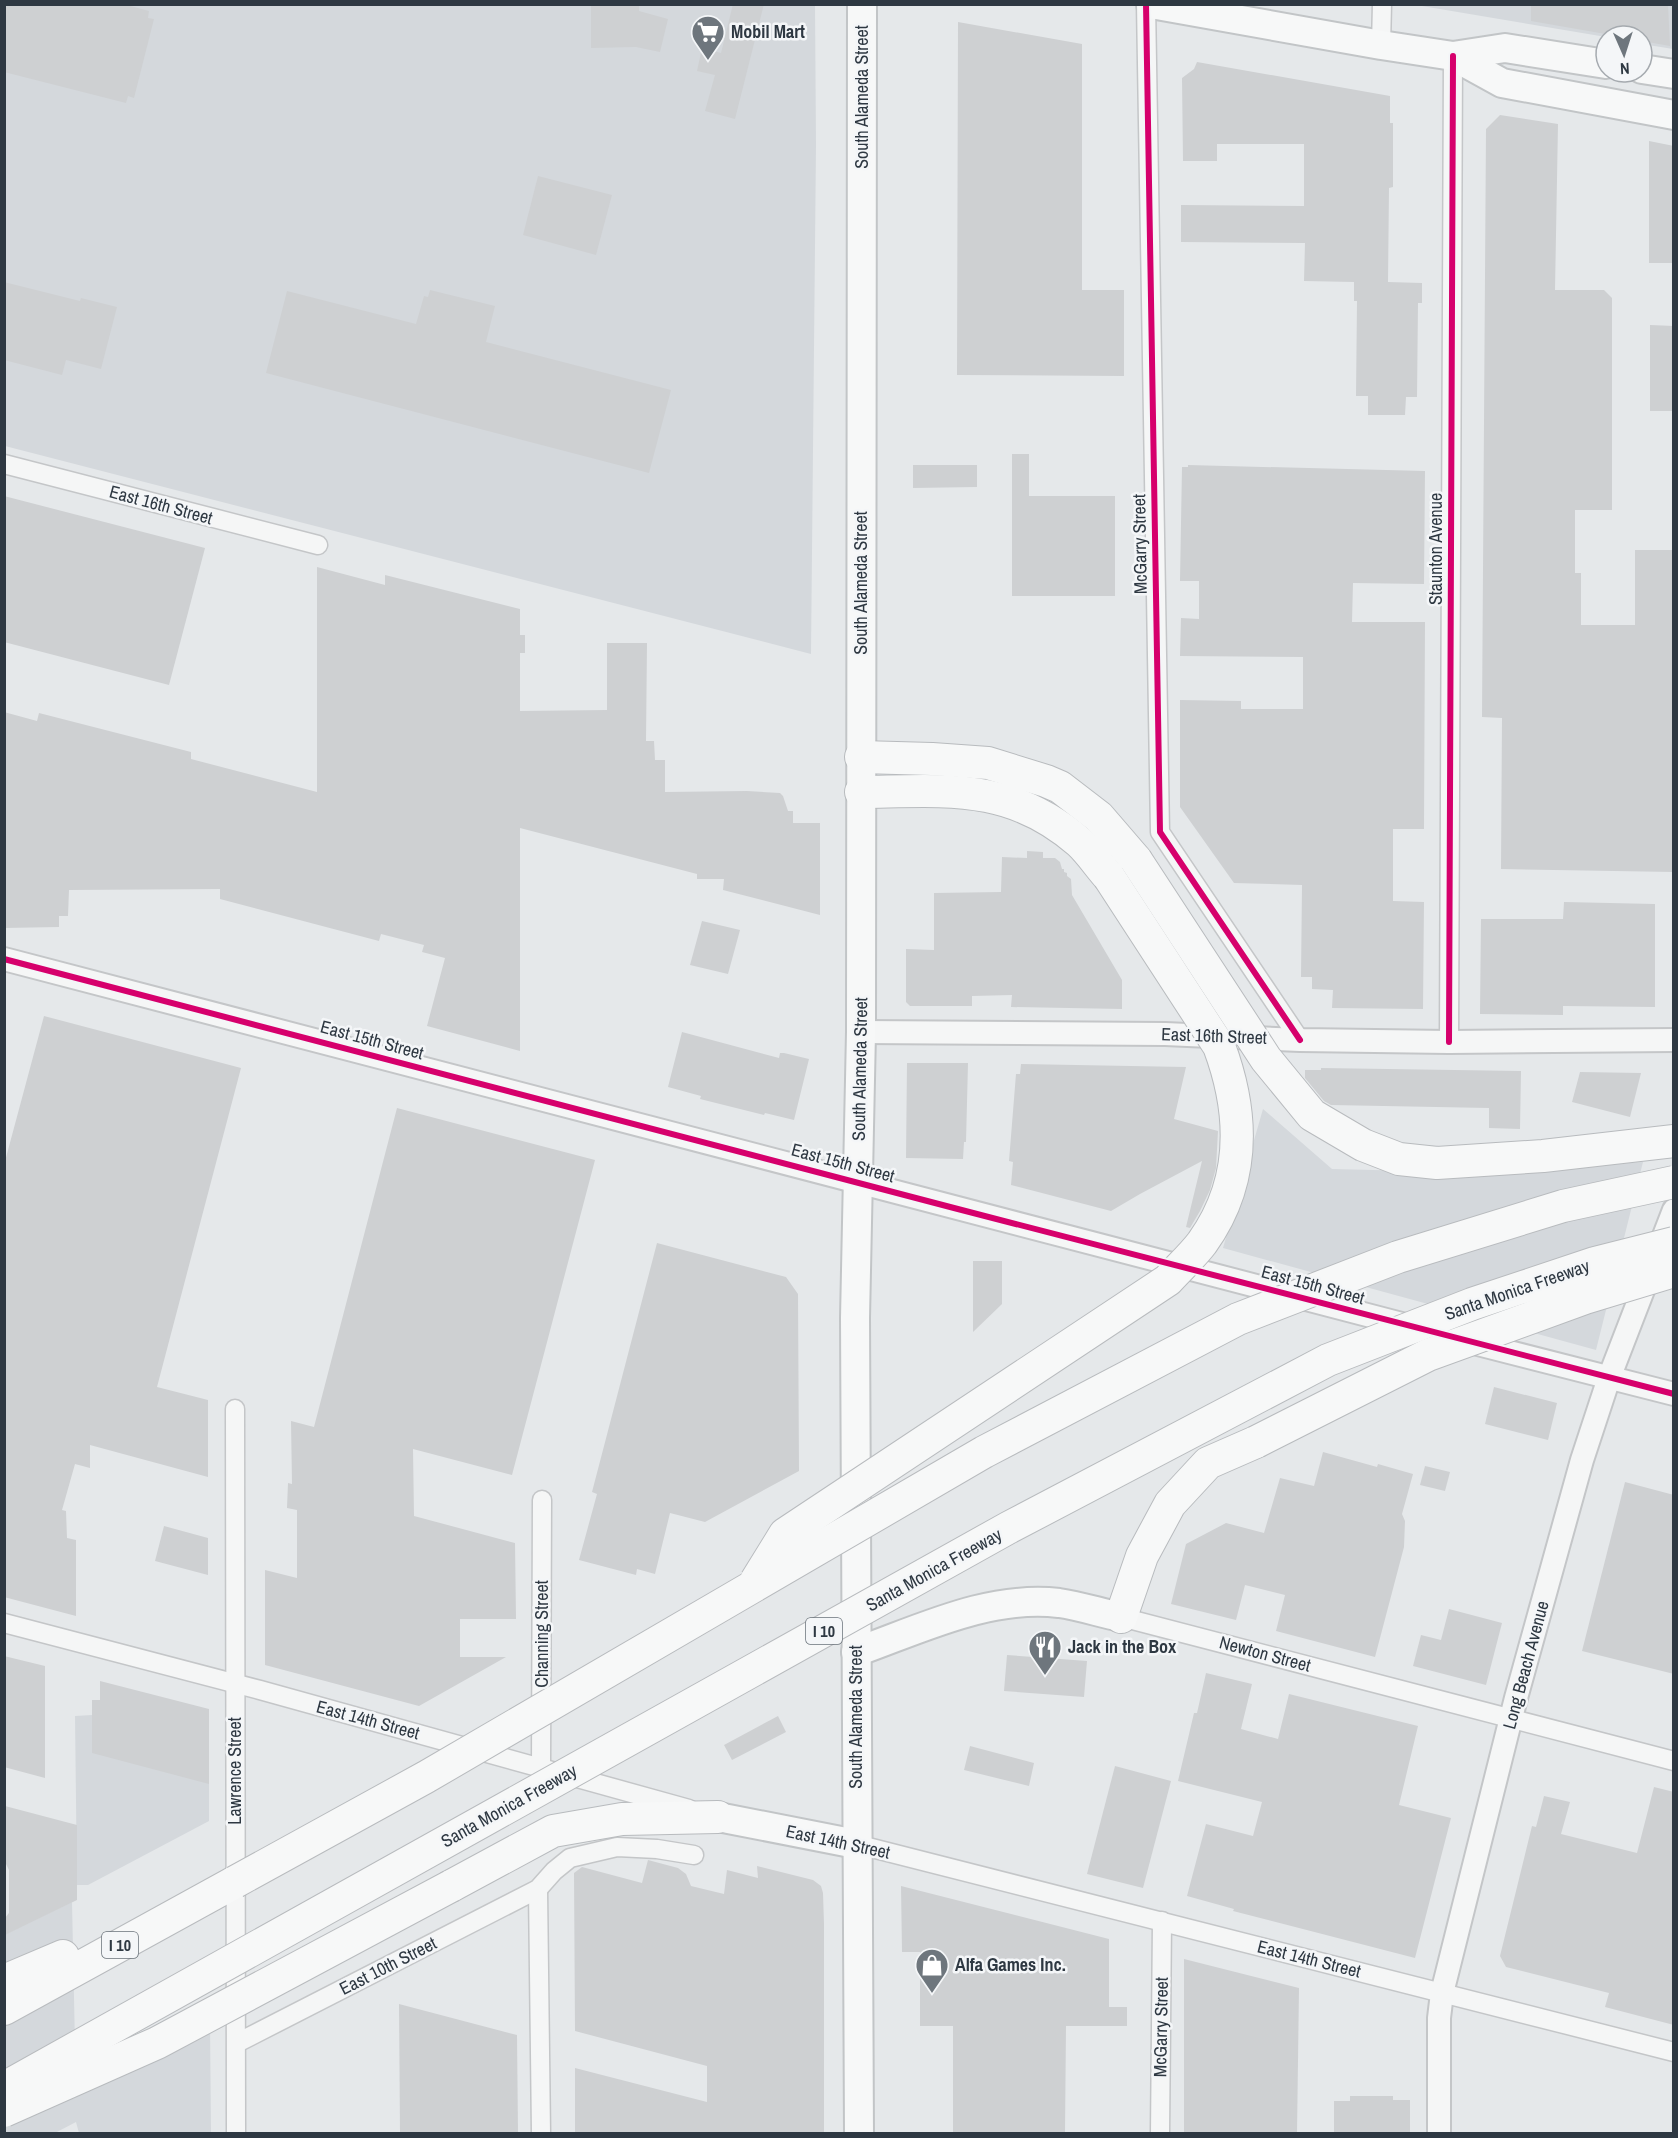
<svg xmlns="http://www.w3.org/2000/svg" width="1678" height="2138" font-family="'Archivo Narrow',sans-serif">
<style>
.built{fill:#d4d8dc}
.building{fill:#ced0d2}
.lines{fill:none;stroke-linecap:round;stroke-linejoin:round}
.minor-casing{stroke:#c4c6c8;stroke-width:21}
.tertiary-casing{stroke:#c4c6c8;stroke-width:26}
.primary-casing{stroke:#c2c5c7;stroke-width:32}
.motorway-casing{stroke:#b8bbbe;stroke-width:34}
.minor{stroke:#f5f6f6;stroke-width:18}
.tertiary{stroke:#f5f6f6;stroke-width:22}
.primary{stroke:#f7f8f8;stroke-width:28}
.motorway{stroke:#f7f8f8;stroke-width:32}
.motorway-bridge-casing{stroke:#b8bbbe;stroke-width:34;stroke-linecap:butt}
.motorway-bridge{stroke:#f7f8f8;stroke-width:32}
.cycleway-casing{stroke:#f4f6f8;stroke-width:10}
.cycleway{stroke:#d6006c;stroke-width:6}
.labels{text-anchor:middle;stroke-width:5;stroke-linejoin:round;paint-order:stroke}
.shield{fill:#f4f6f8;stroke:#697179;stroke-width:1.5}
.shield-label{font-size:16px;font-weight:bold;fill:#2e3842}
.poi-label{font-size:18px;font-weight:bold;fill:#2e3842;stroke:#f4f6f8;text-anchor:start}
.street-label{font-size:18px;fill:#2e3842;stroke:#f4f6f8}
</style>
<rect width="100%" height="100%" fill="#e5e8ea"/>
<g class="built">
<path d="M 4,5 L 815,5 L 816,145 L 811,654 L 5,446 Z"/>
<path d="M 1416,5 L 1673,5 L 1673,49 L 1642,44 L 1642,36 L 1606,37 Z"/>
<path d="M 1263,1109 L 1332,1169 L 1455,1172 L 1643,1162 L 1596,1350 L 1223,1248 Z"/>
<path d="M 92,1715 L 209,1746 L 209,1821 L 88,1885 L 77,1885 L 75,1716 Z"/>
<path d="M 72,1902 L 76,2092 L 210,2023 L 211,2133 L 79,2133 L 76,2122 L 55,2133 L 5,2133 L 4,1935 Z"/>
</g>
<g class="building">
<path d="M 4,4 L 123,4 L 149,11 L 148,18 L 154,19 L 134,98 L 128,96 L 126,103 L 4,72 Z"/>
<path d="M 591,4 L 639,4 L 639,11 L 668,19 L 660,52 L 636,47 L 591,48 Z"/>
<path d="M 733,4 L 764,4 L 735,119 L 705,111 L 715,75 L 697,71 L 702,48 L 721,53 Z"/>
<path d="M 1531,4 L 1668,4 L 1670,46 L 1642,41 L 1642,36 L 1617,36 L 1531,21 Z"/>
<path d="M 958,22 L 1082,44 L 1082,290 L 1124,290 L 1124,376 L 957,375 Z"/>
<path d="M 1197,62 L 1390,96 L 1390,123 L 1393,123 L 1393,187 L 1389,188 L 1388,282 L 1422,283 L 1422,303 L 1418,303 L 1417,397 L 1406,397 L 1405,415 L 1368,415 L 1368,396 L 1356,396 L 1357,301 L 1354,301 L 1354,282 L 1304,281 L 1305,243 L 1181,242 L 1181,205 L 1304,206 L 1304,144 L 1217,144 L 1217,161 L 1183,161 L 1182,78 L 1194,69 Z"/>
<path d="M 1500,115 L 1558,124 L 1555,290 L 1604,290 L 1612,298 L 1612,510 L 1575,510 L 1575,573 L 1581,573 L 1581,625 L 1635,625 L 1635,550 L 1674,550 L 1674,872 L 1501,869 L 1502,718 L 1482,717 L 1486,129 Z"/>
<path d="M 1649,141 L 1674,146 L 1674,263 L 1649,263 Z"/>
<path d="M 538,176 L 612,195 L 596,255 L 523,235 Z"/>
<path d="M 4,282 L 80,301 L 81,298 L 117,307 L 101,369 L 66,360 L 62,375 L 4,360 Z"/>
<path d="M 430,290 L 495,306 L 486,342 L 671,390 L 649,473 L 266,373 L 287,291 L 416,324 L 424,296 L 428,297 Z"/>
<path d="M 1650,325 L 1674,326 L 1674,411 L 1650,411 Z"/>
<path d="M 1012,454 L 1029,454 L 1029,496 L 1115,496 L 1115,596 L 1012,596 Z"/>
<path d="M 913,465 L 977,465 L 977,487 L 913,488 Z"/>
<path d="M 1188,465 L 1425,471 L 1424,584 L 1353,583 L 1352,622 L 1425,622 L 1424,829 L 1393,829 L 1393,901 L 1424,902 L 1423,1009 L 1332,1008 L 1333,990 L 1312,989 L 1312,977 L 1301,977 L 1302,885 L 1234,883 L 1180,807 L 1180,700 L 1241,701 L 1241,709 L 1303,709 L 1303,657 L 1180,656 L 1181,618 L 1199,619 L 1199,581 L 1180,581 L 1182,467 L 1188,467 Z"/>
<path d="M 4,496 L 205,548 L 169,685 L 4,642 Z"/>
<path d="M 317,567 L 385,585 L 385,575 L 520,609 L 520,635 L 525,635 L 525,653 L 520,653 L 520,711 L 607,710 L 607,643 L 647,643 L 646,741 L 654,741 L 655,760 L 665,760 L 665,792 L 747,791 L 780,793 L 783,796 L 788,811 L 793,811 L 793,823 L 820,823 L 820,915 L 723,890 L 724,879 L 697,879 L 697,874 L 520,828 L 520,1051 L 427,1026 L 445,958 L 422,952 L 424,945 L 381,934 L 379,941 L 220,899 L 220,889 L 69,890 L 68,916 L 59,916 L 59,927 L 4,928 L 4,712 L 37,721 L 39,713 L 191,752 L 191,759 L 317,792 Z"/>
<path d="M 1027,851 L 1043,852 L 1043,858 L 1055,858 L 1060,862 L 1062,869 L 1064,869 L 1064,872 L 1067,873 L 1067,876 L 1071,879 L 1072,895 L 1122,980 L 1122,1009 L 1011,1007 L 1012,995 L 972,996 L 972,1006 L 910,1006 L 906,1002 L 906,949 L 934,950 L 934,893 L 1001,892 L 1002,857 L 1027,858 Z"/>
<path d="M 1564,902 L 1655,904 L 1655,1007 L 1563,1006 L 1563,1015 L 1480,1014 L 1481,919 L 1563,919 Z"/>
<path d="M 702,921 L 740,930 L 728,974 L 690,965 Z"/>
<path d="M 44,1016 L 241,1068 L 157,1387 L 208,1400 L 208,1477 L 90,1445 L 90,1468 L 75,1464 L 62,1510 L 66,1511 L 67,1538 L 76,1540 L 76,1616 L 4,1597 L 4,1165 Z"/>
<path d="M 682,1032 L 779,1058 L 780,1053 L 784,1053 L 809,1059 L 794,1120 L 765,1113 L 764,1115 L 700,1099 L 701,1096 L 668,1087 Z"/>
<path d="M 907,1063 L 968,1063 L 966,1142 L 964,1142 L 963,1159 L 906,1158 Z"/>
<path d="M 1021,1064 L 1186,1067 L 1174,1119 L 1218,1131 L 1216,1168 L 1210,1190 L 1200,1211 L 1190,1228 L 1186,1227 L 1202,1161 L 1140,1194 L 1111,1211 L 1011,1185 L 1013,1162 L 1009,1161 L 1016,1074 L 1020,1074 Z"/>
<path d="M 1321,1068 L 1521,1071 L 1520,1129 L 1489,1128 L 1489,1108 L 1331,1105 L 1324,1101 L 1305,1078 L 1305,1070 L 1321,1070 Z"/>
<path d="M 1580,1072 L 1641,1073 L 1630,1117 L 1572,1102 Z"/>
<path d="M 397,1108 L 595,1160 L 512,1475 L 413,1449 L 414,1516 L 515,1543 L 516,1619 L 460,1619 L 460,1657 L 506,1657 L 419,1706 L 265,1665 L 265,1570 L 297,1578 L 297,1510 L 287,1508 L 288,1483 L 292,1484 L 291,1421 L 314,1427 Z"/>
<path d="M 657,1243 L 786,1277 L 798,1294 L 799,1471 L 705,1522 L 670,1513 L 655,1574 L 637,1569 L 636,1575 L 579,1560 L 597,1494 L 592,1492 Z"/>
<path d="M 973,1261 L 1002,1261 L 1002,1304 L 973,1332 Z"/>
<path d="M 1494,1387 L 1557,1403 L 1548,1440 L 1485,1424 Z"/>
<path d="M 1323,1452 L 1377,1467 L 1378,1464 L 1413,1474 L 1402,1514 L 1405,1521 L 1404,1547 L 1375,1657 L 1276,1631 L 1285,1595 L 1245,1585 L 1236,1620 L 1171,1604 L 1186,1544 L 1226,1523 L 1264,1533 L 1280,1478 L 1314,1486 Z"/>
<path d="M 1425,1466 L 1450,1472 L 1445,1491 L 1420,1485 Z"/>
<path d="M 1625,1482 L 1674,1495 L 1674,1674 L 1582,1651 Z"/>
<path d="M 164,1526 L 208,1538 L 208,1575 L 155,1561 Z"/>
<path d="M 1449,1609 L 1502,1623 L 1486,1685 L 1413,1666 L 1421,1635 L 1441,1640 Z"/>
<path d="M 1007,1655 L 1087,1661 L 1084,1697 L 1004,1691 Z"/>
<path d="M 4,1656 L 45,1666 L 45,1778 L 4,1767 Z"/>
<path d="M 1206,1673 L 1252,1684 L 1241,1729 L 1278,1739 L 1289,1694 L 1418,1726 L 1399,1805 L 1451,1818 L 1415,1958 L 1233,1911 L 1234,1909 L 1187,1896 L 1206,1824 L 1253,1836 L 1262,1802 L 1178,1781 L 1194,1713 L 1197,1713 Z"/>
<path d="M 100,1681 L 209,1709 L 209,1784 L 92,1753 L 92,1700 L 100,1700 Z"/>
<path d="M 778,1716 L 786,1732 L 732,1760 L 724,1745 Z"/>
<path d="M 970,1746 L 1034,1763 L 1029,1786 L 964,1770 Z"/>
<path d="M 1115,1766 L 1171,1781 L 1143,1888 L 1087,1874 Z"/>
<path d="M 1654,1787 L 1674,1792 L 1674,2025 L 1605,2007 L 1609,1993 L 1506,1967 L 1500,1956 L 1532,1826 L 1536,1827 L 1544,1796 L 1570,1802 L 1561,1834 L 1637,1853 Z"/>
<path d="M 5,1806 L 77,1825 L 77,1900 L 5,1935 L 5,1918 L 9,1913 L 9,1870 L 5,1862 Z"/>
<path d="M 648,1860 L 678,1868 L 686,1874 L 691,1886 L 724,1894 L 727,1870 L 758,1878 L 757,1866 L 813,1880 L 821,1886 L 823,1893 L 824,1924 L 824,2133 L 575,2133 L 575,2068 L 707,2102 L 707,2066 L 575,2031 L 574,1873 L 582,1867 L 642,1883 Z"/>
<path d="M 901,1886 L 1109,1939 L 1109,2007 L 1127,2007 L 1127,2026 L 1066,2026 L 1065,2133 L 953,2133 L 953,2026 L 920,2026 L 920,1952 L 902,1952 Z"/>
<path d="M 1184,1959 L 1299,1988 L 1297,2133 L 1184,2133 Z"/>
<path d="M 399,2004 L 517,2035 L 518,2133 L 400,2133 Z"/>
<path d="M 1350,2096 L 1393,2096 L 1393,2100 L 1410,2100 L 1410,2133 L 1334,2133 L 1334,2101 L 1350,2101 Z"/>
</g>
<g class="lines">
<defs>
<g id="minor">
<path d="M 1146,4 L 1160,832 L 1300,1040"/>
<path d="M 1381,45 L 1382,4"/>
<path d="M 4,464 L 318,545"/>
<path d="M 1449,1042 L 1453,56"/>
<path d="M 235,1409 L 236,2134"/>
<path d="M 1121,1617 L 1674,1761"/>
<path d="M 4,1623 L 260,1690 L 689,1809"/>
<path d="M 541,1767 L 542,1500"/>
<path d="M 856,1844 L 1674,2052"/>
<path d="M 538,1889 L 541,2134"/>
<path d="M 237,2043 L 538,1889 L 554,1871 L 570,1858 L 617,1847 L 657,1849 L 694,1855"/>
<path d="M 1160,2134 L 1162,1921"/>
</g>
<g id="tertiary">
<path d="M 4,959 L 1417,1328"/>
<path d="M 861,1032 L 1165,1034 L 1300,1040 L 1449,1042 L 1674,1040"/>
<path d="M 1466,1341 L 1674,1394"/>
<path d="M 1439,2134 L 1439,2018 L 1442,1993 L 1516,1698 L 1582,1460 L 1609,1378 L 1674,1210"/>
</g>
<g id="primary">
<path d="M 1151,4 L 1381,45 L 1453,56 L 1505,48 L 1606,64"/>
<path d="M 1453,56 L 1502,83 L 1674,115"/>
<path d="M 1642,69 L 1674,74"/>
<path d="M 856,1652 C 921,1629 988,1595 1059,1603 C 1080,1606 1101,1613 1121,1617"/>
<path d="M 718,1817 L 856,1844"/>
<path d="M 859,2134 L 855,1318 L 861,1032 L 862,4"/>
</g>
<g id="motorway">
<path d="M 861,757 L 932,759 L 988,763 L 1046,781 L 1060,787 L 1099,817 L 1136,860"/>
<path d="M 861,792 C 945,791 1010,782 1079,842 C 1090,852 1099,866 1109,877"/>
<path d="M 1121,1617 L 1142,1556 L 1170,1504 L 1208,1463 L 1256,1442"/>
<path d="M 451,1886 L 553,1831 L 622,1819 L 718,1817"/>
<path d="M 4,1981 L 63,1956"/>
<path d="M 4,2009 L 235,1882"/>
</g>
</defs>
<use href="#minor" class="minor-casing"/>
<use href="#tertiary" class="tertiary-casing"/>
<use href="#primary" class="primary-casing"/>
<use href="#motorway" class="motorway-casing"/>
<use href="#minor" class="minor"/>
<use href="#tertiary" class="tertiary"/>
<use href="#primary" class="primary"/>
<use href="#motorway" class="motorway"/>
<defs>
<g id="motorway-bridge">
<path d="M 1136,860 L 1266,1059 L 1312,1115 L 1363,1145 L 1399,1159 L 1437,1163 L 1543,1156 L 1674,1141"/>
<path d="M 1256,1442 L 1428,1355 L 1585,1298 L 1674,1271"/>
<path d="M 756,1581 L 785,1534 L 1168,1280 C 1179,1268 1192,1256 1202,1243 C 1246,1182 1244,1113 1219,1046 L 1109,877"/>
<path d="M 235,1882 L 426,1777 L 984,1452 L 1238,1319 L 1398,1257 L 1563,1206 L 1674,1182"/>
<path d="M 4,2088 L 1008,1528 L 1328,1360 L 1472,1304 L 1595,1263 L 1674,1243"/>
<path d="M 4,2111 L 157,2043 L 451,1886"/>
</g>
</defs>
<use href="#motorway-bridge" class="motorway-bridge-casing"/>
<use href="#motorway-bridge" class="motorway-bridge"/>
<defs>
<g id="cycleway">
<path d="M 1146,4 L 1160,832 L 1300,1040"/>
<path d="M 4,959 L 954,1208 L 1674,1394"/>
<path d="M 1449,1042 L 1453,56"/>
</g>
</defs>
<use href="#cycleway" class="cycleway-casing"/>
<use href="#cycleway" class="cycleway"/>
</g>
<defs>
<symbol id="supermarket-pin" viewBox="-11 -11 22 30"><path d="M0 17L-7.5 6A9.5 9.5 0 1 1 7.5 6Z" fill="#6e767d" stroke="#f4f6f8"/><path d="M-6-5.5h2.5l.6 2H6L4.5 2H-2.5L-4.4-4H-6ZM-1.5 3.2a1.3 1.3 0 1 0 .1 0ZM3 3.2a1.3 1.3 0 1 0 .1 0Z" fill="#fff"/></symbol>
<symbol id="restaurant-pin" viewBox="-11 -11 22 30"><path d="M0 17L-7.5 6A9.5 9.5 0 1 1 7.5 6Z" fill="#6e767d" stroke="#f4f6f8"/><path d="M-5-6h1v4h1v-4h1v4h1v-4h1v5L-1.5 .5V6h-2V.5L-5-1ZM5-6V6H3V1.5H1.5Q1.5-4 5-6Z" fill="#fff"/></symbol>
<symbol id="shop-pin" viewBox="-11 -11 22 30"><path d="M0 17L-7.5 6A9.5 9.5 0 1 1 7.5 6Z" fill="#6e767d" stroke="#f4f6f8"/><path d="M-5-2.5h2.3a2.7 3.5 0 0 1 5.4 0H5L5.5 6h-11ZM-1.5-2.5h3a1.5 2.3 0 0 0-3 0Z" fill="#fff"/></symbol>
</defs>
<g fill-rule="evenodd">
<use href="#supermarket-pin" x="689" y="13" width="38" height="52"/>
<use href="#restaurant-pin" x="1026" y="1628" width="38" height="52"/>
<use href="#shop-pin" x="913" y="1946" width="38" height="52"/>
</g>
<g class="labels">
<g class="shield">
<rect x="806" y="1618" width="36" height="26" rx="4.5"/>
<rect x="102" y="1932" width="36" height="26" rx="4.5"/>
</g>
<g class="shield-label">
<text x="824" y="1637">I 10</text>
<text x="120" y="1951">I 10</text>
</g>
<g class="poi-label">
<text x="731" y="38">Mobil Mart</text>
<text x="1068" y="1653">Jack in the Box</text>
<text x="955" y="1971">Alfa Games Inc.</text>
</g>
<g class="street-label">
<text transform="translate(862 97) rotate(-90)" y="6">South Alameda Street</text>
<text transform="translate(161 505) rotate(15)" y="6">East 16th Street</text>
<text transform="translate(1140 544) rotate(-91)" y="6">McGarry Street</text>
<text transform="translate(1436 549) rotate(-90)" y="6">Staunton Avenue</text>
<text transform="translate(861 583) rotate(-90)" y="6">South Alameda Street</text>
<text transform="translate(1214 1036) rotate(2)" y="6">East 16th Street</text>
<text transform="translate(372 1040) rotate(15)" y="6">East 15th Street</text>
<text transform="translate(860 1069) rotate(-89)" y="6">South Alameda Street</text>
<text transform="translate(843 1163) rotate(15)" y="6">East 15th Street</text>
<text transform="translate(1313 1285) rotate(15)" y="6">East 15th Street</text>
<text transform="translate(1517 1290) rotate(-19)" y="6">Santa Monica Freeway</text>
<text transform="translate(934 1570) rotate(-29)" y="6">Santa Monica Freeway</text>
<text transform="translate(542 1634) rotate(-90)" y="6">Channing Street</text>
<text transform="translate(1265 1654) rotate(15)" y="6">Newton Street</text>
<text transform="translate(1526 1665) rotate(-75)" y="6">Long Beach Avenue</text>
<text transform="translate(856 1717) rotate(-90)" y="6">South Alameda Street</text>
<text transform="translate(368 1720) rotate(15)" y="6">East 14th Street</text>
<text transform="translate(235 1771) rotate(-90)" y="6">Lawrence Street</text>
<text transform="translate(509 1806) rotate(-29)" y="6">Santa Monica Freeway</text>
<text transform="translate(838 1842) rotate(12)" y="6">East 14th Street</text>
<text transform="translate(1309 1959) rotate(14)" y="6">East 14th Street</text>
<text transform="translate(388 1966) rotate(-27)" y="6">East 10th Street</text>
<text transform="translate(1161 2027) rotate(-89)" y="6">McGarry Street</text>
</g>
</g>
<rect width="1678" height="2138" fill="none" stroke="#2e3842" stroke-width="12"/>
<g transform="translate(1624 54) rotate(177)"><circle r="28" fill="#f4f6f8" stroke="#a5aaaf" stroke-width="1.5"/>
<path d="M0-4.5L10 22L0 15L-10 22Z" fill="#6e767d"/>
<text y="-9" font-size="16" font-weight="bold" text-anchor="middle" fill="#2e3842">N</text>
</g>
</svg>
